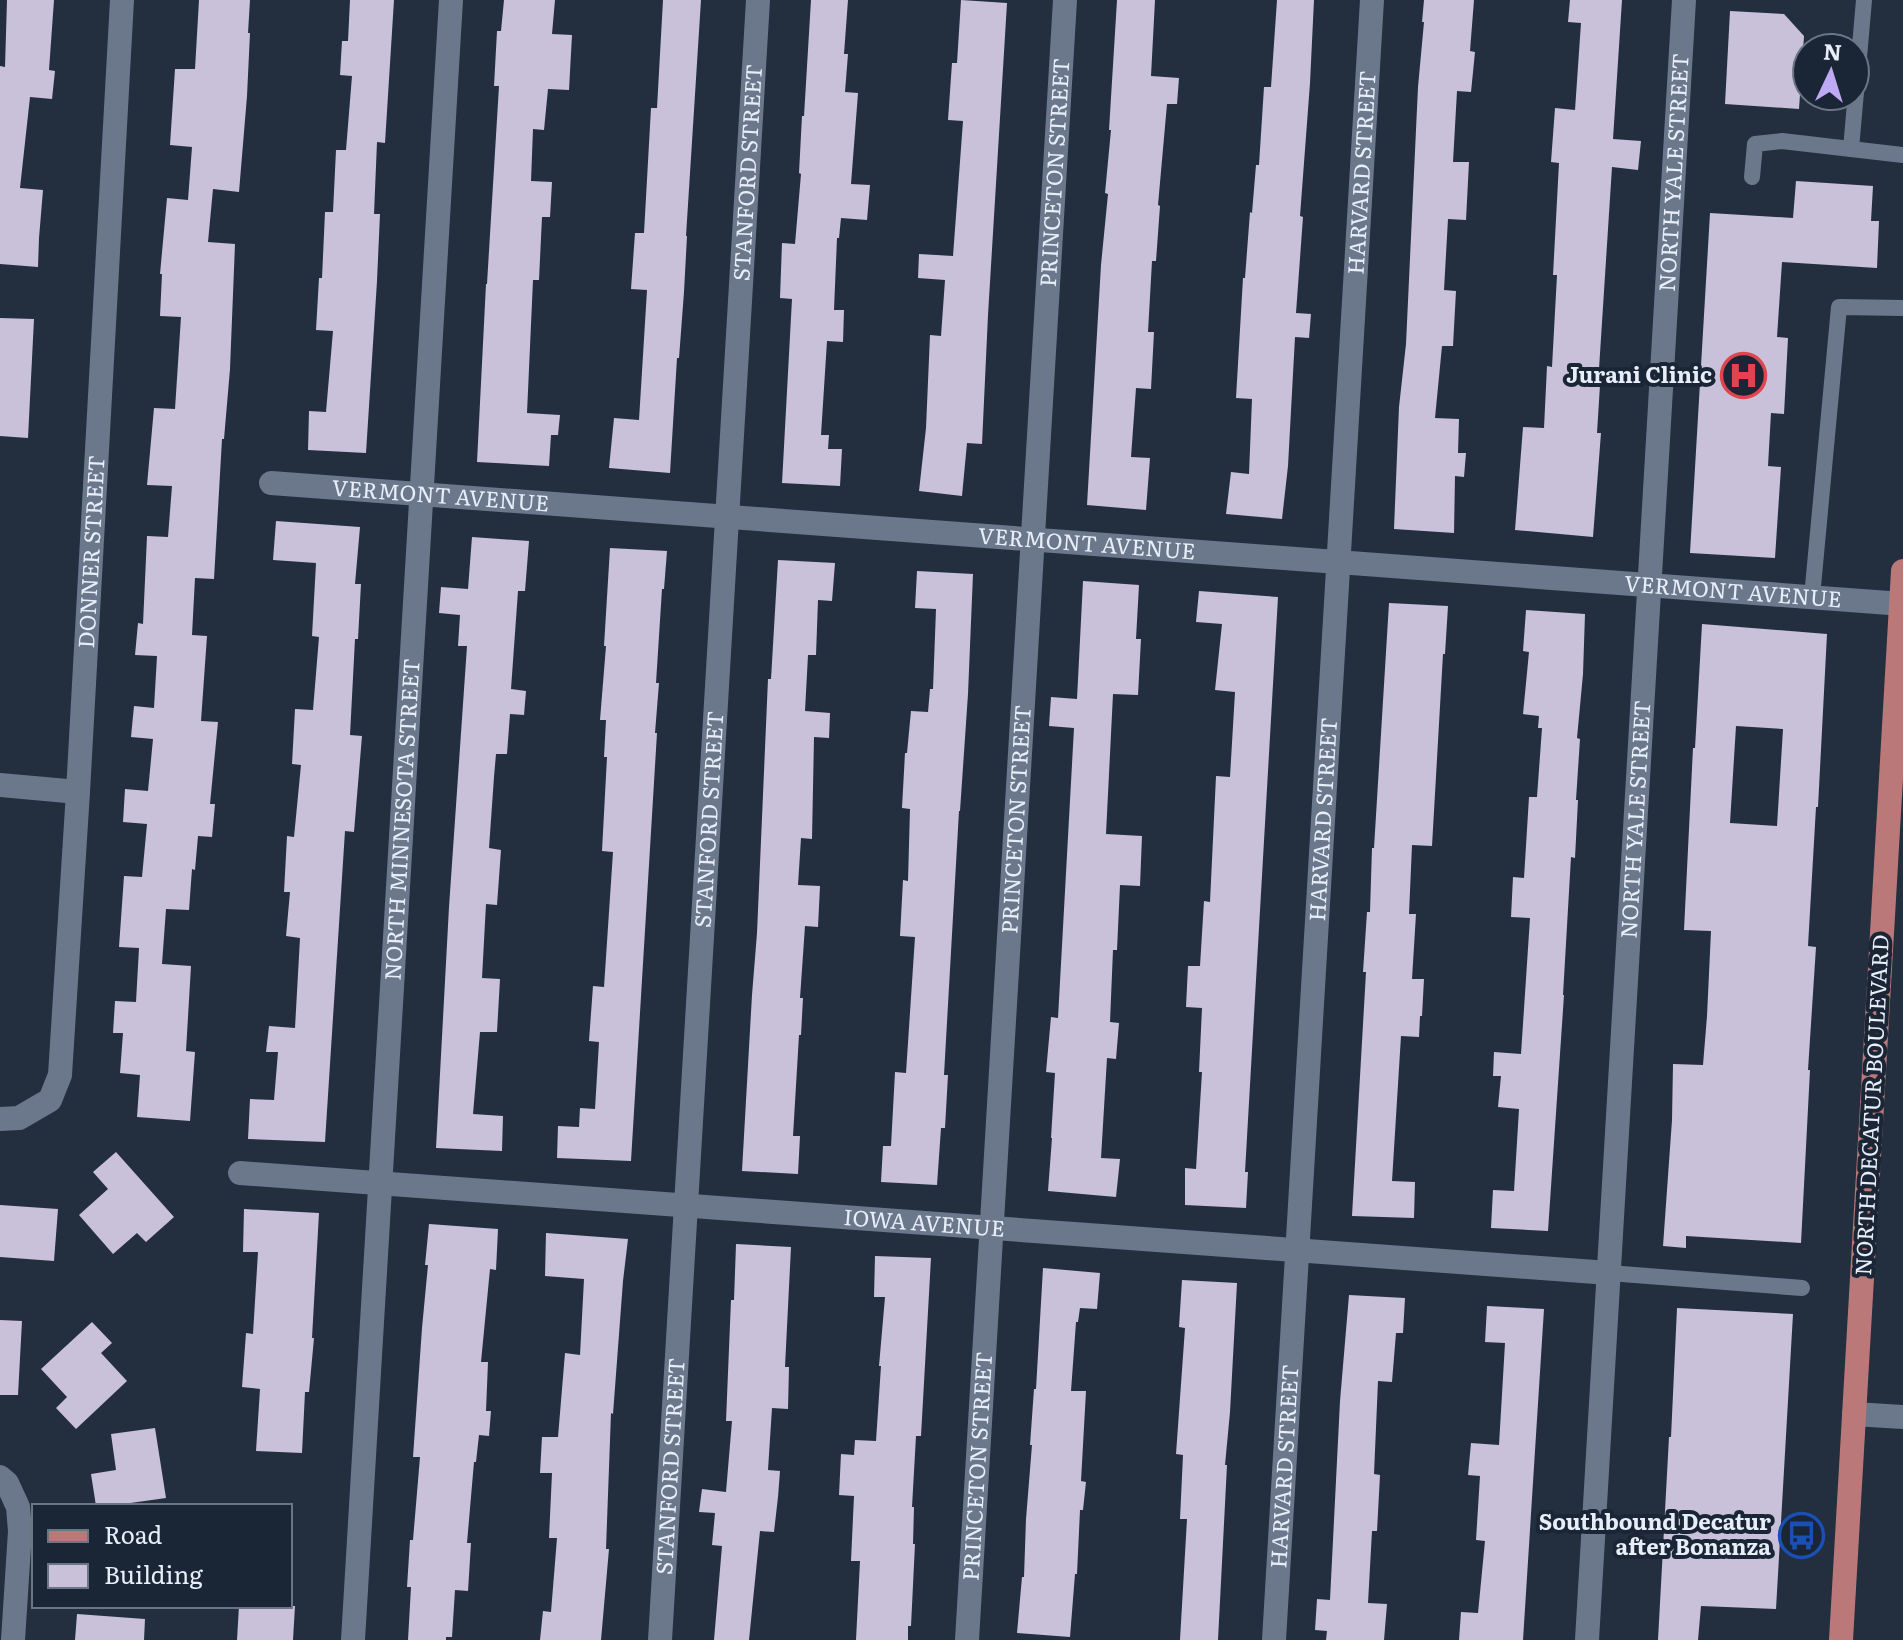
<svg xmlns="http://www.w3.org/2000/svg" width="1903" height="1640" font-family="Literata,serif">
<style>
.building{fill:#c8c1d9;fill-rule:evenodd}
.lines{fill:none;stroke-linecap:round;stroke-linejoin:round}
.service{stroke:#6b788b;stroke-width:16}
.minor{stroke:#6b788b;stroke-width:24}
.tertiary{stroke:#6b788b;stroke-width:24}
.primary{stroke:#ba7978;stroke-width:24}
.labels{text-anchor:middle;stroke-width:8;stroke-linejoin:round;paint-order:stroke}
.street-label{font-size:22px;fill:#e7eef9;stroke:#1a2535}
.poi-label{font-size:22px;font-weight:bold;fill:#e7eef9;stroke:#1a2535;text-anchor:end}
</style>
<rect width="100%" height="100%" fill="#232f3f"/>
<g class="building">
<path d="M 7,0 L 54,0 L 49,70 L 55,71 L 52,99 L 30,97 L 20,188 L 43,190 L 39,238 L 38,267 L 0,264 L 0,66 L 5,67 Z"/>
<path d="M 199,0 L 250,0 L 248,33 L 250,33 L 247,96 L 239,192 L 213,189 L 208,242 L 235,244 L 230,369 L 224,439 L 222,439 L 214,579 L 195,578 L 192,635 L 207,636 L 201,721 L 218,722 L 210,804 L 215,804 L 212,837 L 198,836 L 195,870 L 192,869 L 189,910 L 166,909 L 162,964 L 191,966 L 186,1051 L 195,1052 L 190,1121 L 137,1117 L 140,1075 L 120,1073 L 123,1033 L 113,1033 L 115,1001 L 136,1002 L 139,948 L 119,947 L 124,876 L 142,877 L 147,824 L 123,822 L 125,789 L 148,791 L 153,739 L 131,737 L 134,706 L 154,708 L 157,656 L 135,655 L 138,623 L 143,624 L 147,536 L 168,537 L 172,486 L 147,485 L 154,408 L 175,409 L 181,317 L 160,316 L 162,274 L 160,274 L 167,198 L 188,200 L 192,147 L 170,145 L 175,69 L 195,69 Z"/>
<path d="M 350,0 L 394,0 L 385,143 L 377,142 L 374,214 L 380,214 L 377,281 L 366,453 L 308,450 L 309,411 L 326,412 L 333,331 L 316,330 L 319,278 L 322,278 L 325,212 L 333,212 L 336,150 L 346,150 L 352,76 L 340,75 L 342,41 L 348,41 Z"/>
<path d="M 504,0 L 555,0 L 552,34 L 572,35 L 569,90 L 548,89 L 544,130 L 533,129 L 531,181 L 552,182 L 550,217 L 542,217 L 539,280 L 533,280 L 527,413 L 560,415 L 558,435 L 551,435 L 549,466 L 477,462 L 486,284 L 487,284 L 499,86 L 494,86 L 497,31 L 501,31 Z"/>
<path d="M 663,0 L 701,0 L 686,236 L 687,236 L 684,292 L 679,358 L 677,358 L 670,473 L 609,468 L 614,418 L 639,420 L 647,290 L 631,289 L 635,233 L 644,233 L 651,108 L 657,108 Z"/>
<path d="M 811,0 L 848,0 L 844,54 L 848,54 L 845,92 L 858,93 L 851,184 L 870,185 L 867,220 L 841,218 L 839,238 L 837,238 L 834,310 L 844,310 L 843,342 L 827,341 L 821,435 L 829,435 L 828,449 L 842,449 L 840,486 L 782,483 L 792,299 L 780,298 L 782,243 L 795,244 L 801,174 L 799,173 L 802,116 L 804,116 Z"/>
<path d="M 961,0 L 1007,3 L 988,315 L 982,444 L 967,443 L 962,496 L 919,491 L 926,428 L 930,335 L 941,336 L 945,280 L 918,278 L 919,254 L 953,256 L 963,121 L 948,120 L 952,63 L 957,63 Z"/>
<path d="M 1117,0 L 1155,0 L 1151,76 L 1179,78 L 1177,104 L 1167,104 L 1158,205 L 1160,206 L 1156,261 L 1152,261 L 1148,332 L 1154,332 L 1151,389 L 1136,388 L 1131,457 L 1150,458 L 1146,510 L 1087,505 L 1101,265 L 1108,194 L 1105,193 L 1111,130 L 1109,130 Z"/>
<path d="M 1277,0 L 1314,0 L 1310,83 L 1300,216 L 1303,217 L 1296,313 L 1311,314 L 1309,338 L 1295,337 L 1288,466 L 1282,519 L 1226,514 L 1231,472 L 1249,474 L 1252,399 L 1236,398 L 1243,278 L 1245,278 L 1250,212 L 1252,213 L 1256,165 L 1259,165 L 1264,87 L 1271,87 Z"/>
<path d="M 1424,0 L 1474,0 L 1470,51 L 1475,52 L 1471,92 L 1457,91 L 1453,162 L 1469,162 L 1466,220 L 1448,219 L 1444,290 L 1456,291 L 1453,346 L 1442,346 L 1435,418 L 1459,419 L 1458,453 L 1466,453 L 1464,477 L 1455,476 L 1454,533 L 1394,529 L 1399,407 L 1406,344 L 1418,87 L 1424,22 L 1422,22 Z"/>
<path d="M 1570,0 L 1622,0 L 1613,139 L 1641,141 L 1638,170 L 1612,167 L 1599,369 L 1601,369 L 1597,433 L 1601,433 L 1593,537 L 1515,530 L 1523,427 L 1544,428 L 1547,366 L 1552,367 L 1557,275 L 1553,275 L 1559,163 L 1551,162 L 1555,108 L 1575,110 L 1581,23 L 1568,22 Z"/>
<path d="M 1730,11 L 1784,14 L 1804,36 L 1799,109 L 1725,104 Z"/>
<path d="M 1796,181 L 1873,186 L 1871,221 L 1879,221 L 1877,268 L 1782,262 L 1777,337 L 1788,338 L 1784,414 L 1771,413 L 1768,466 L 1781,467 L 1775,558 L 1690,553 L 1710,213 L 1793,218 Z"/>
<path d="M 0,318 L 34,319 L 28,438 L 0,436 Z"/>
<path d="M 276,521 L 360,527 L 355,584 L 361,584 L 358,639 L 355,639 L 350,735 L 362,736 L 354,832 L 345,831 L 325,1142 L 248,1139 L 250,1099 L 274,1100 L 278,1052 L 266,1052 L 269,1026 L 295,1028 L 300,938 L 286,936 L 290,892 L 284,892 L 287,836 L 294,837 L 301,765 L 292,764 L 295,709 L 313,710 L 319,637 L 312,636 L 316,563 L 273,560 Z"/>
<path d="M 472,537 L 529,541 L 525,591 L 518,591 L 511,689 L 526,691 L 524,715 L 510,714 L 507,754 L 496,754 L 494,777 L 489,848 L 501,850 L 497,905 L 486,904 L 482,978 L 500,979 L 497,1032 L 480,1032 L 473,1114 L 503,1116 L 502,1151 L 436,1148 L 449,907 L 467,646 L 458,646 L 460,615 L 439,613 L 441,587 L 468,589 Z"/>
<path d="M 610,548 L 667,551 L 664,589 L 662,589 L 656,683 L 659,683 L 655,733 L 657,733 L 631,1161 L 557,1158 L 558,1126 L 579,1127 L 580,1108 L 595,1109 L 599,1042 L 589,1041 L 593,986 L 604,987 L 613,852 L 602,851 L 607,757 L 604,757 L 606,720 L 600,720 L 606,646 L 604,646 Z"/>
<path d="M 778,560 L 835,563 L 832,601 L 818,600 L 816,655 L 808,655 L 805,711 L 830,713 L 829,738 L 814,737 L 812,839 L 801,838 L 798,885 L 820,886 L 818,927 L 805,926 L 800,998 L 803,998 L 801,1035 L 799,1035 L 793,1136 L 800,1136 L 798,1174 L 742,1171 L 752,995 L 757,933 L 768,679 L 771,679 Z"/>
<path d="M 917,571 L 973,574 L 968,694 L 960,811 L 959,811 L 944,1075 L 948,1075 L 945,1128 L 941,1128 L 937,1185 L 881,1182 L 883,1146 L 891,1146 L 895,1072 L 906,1073 L 915,937 L 900,936 L 903,880 L 908,881 L 910,809 L 902,808 L 905,753 L 907,753 L 911,711 L 928,712 L 930,689 L 933,689 L 936,609 L 915,608 Z"/>
<path d="M 1083,581 L 1139,585 L 1136,639 L 1141,639 L 1138,695 L 1113,694 L 1106,834 L 1142,836 L 1140,886 L 1120,885 L 1117,950 L 1113,950 L 1110,1022 L 1119,1023 L 1116,1059 L 1107,1058 L 1101,1158 L 1120,1159 L 1116,1197 L 1048,1191 L 1052,1138 L 1051,1138 L 1055,1073 L 1046,1072 L 1051,1017 L 1058,1018 L 1074,728 L 1049,726 L 1051,697 L 1077,699 Z"/>
<path d="M 1199,591 L 1278,597 L 1245,1172 L 1248,1172 L 1246,1208 L 1185,1205 L 1185,1168 L 1196,1169 L 1202,1072 L 1199,1072 L 1202,1008 L 1186,1007 L 1188,966 L 1200,966 L 1204,901 L 1210,902 L 1216,776 L 1230,777 L 1235,692 L 1215,690 L 1222,624 L 1196,622 Z"/>
<path d="M 1389,603 L 1448,606 L 1445,654 L 1443,654 L 1432,846 L 1412,845 L 1409,914 L 1416,914 L 1412,979 L 1424,979 L 1422,1016 L 1420,1016 L 1419,1037 L 1401,1036 L 1392,1181 L 1415,1182 L 1414,1218 L 1352,1216 L 1366,972 L 1363,972 L 1367,912 L 1370,912 L 1372,848 L 1374,848 Z"/>
<path d="M 1526,610 L 1585,614 L 1583,674 L 1577,738 L 1580,739 L 1576,800 L 1578,800 L 1575,858 L 1571,857 L 1563,995 L 1564,995 L 1548,1231 L 1491,1228 L 1493,1190 L 1514,1191 L 1519,1109 L 1498,1107 L 1501,1076 L 1493,1076 L 1494,1052 L 1521,1054 L 1530,918 L 1511,917 L 1513,877 L 1524,878 L 1529,797 L 1537,797 L 1542,728 L 1538,728 L 1539,716 L 1523,714 L 1529,652 L 1523,651 Z"/>
<path d="M 1702,624 L 1827,634 L 1818,807 L 1816,807 L 1808,946 L 1816,947 L 1808,1070 L 1810,1070 L 1801,1243 L 1686,1236 L 1686,1248 L 1663,1246 L 1672,1120 L 1673,1064 L 1703,1065 L 1707,1016 L 1711,931 L 1684,930 L 1693,748 L 1695,748 ZM 1736,726 L 1783,729 L 1777,826 L 1730,823 Z"/>
<path d="M 116,1152 L 174,1217 L 146,1242 L 137,1233 L 113,1254 L 79,1215 L 108,1189 L 93,1172 Z"/>
<path d="M 0,1205 L 58,1209 L 54,1261 L 0,1257 Z"/>
<path d="M 244,1209 L 319,1213 L 312,1338 L 314,1338 L 309,1392 L 305,1392 L 302,1453 L 256,1451 L 260,1389 L 242,1387 L 246,1333 L 253,1334 L 258,1252 L 243,1252 Z"/>
<path d="M 429,1224 L 498,1229 L 496,1270 L 490,1269 L 481,1362 L 488,1362 L 486,1411 L 491,1411 L 489,1436 L 479,1435 L 476,1462 L 474,1462 L 467,1543 L 471,1543 L 468,1591 L 455,1590 L 452,1637 L 446,1637 L 446,1640 L 408,1640 L 411,1587 L 407,1587 L 410,1540 L 413,1540 L 420,1457 L 413,1457 L 422,1328 L 428,1265 L 425,1265 Z"/>
<path d="M 546,1233 L 628,1239 L 623,1281 L 613,1414 L 611,1413 L 606,1549 L 609,1549 L 601,1640 L 540,1640 L 543,1611 L 551,1612 L 557,1538 L 549,1538 L 552,1473 L 540,1473 L 542,1437 L 558,1437 L 565,1353 L 580,1355 L 584,1279 L 545,1276 Z"/>
<path d="M 736,1244 L 791,1247 L 785,1367 L 789,1367 L 788,1409 L 772,1408 L 768,1470 L 780,1471 L 778,1497 L 774,1532 L 760,1531 L 749,1640 L 714,1640 L 722,1546 L 712,1545 L 715,1513 L 699,1512 L 702,1489 L 726,1492 L 732,1421 L 726,1421 L 731,1300 L 734,1300 Z"/>
<path d="M 875,1256 L 931,1258 L 921,1436 L 916,1436 L 912,1507 L 914,1507 L 913,1544 L 915,1544 L 911,1626 L 908,1626 L 908,1640 L 856,1640 L 860,1561 L 851,1561 L 854,1496 L 839,1495 L 841,1454 L 854,1455 L 855,1440 L 876,1441 L 881,1366 L 879,1366 L 885,1297 L 874,1297 Z"/>
<path d="M 1043,1268 L 1100,1273 L 1097,1309 L 1080,1308 L 1078,1322 L 1076,1322 L 1071,1391 L 1086,1391 L 1081,1481 L 1086,1482 L 1083,1510 L 1080,1510 L 1077,1574 L 1075,1574 L 1070,1637 L 1017,1633 L 1022,1577 L 1024,1577 L 1026,1519 L 1032,1445 L 1030,1445 L 1034,1389 L 1036,1389 Z"/>
<path d="M 1182,1280 L 1237,1283 L 1230,1412 L 1225,1465 L 1227,1465 L 1218,1640 L 1180,1640 L 1187,1519 L 1180,1519 L 1183,1455 L 1176,1454 L 1185,1328 L 1179,1327 Z"/>
<path d="M 1349,1295 L 1405,1298 L 1403,1333 L 1396,1333 L 1392,1382 L 1378,1381 L 1374,1474 L 1380,1475 L 1377,1531 L 1372,1531 L 1368,1603 L 1387,1604 L 1384,1640 L 1326,1640 L 1327,1631 L 1315,1630 L 1317,1599 L 1330,1600 L 1340,1401 Z"/>
<path d="M 1487,1306 L 1544,1309 L 1523,1640 L 1459,1640 L 1461,1612 L 1478,1613 L 1485,1541 L 1476,1540 L 1480,1476 L 1468,1475 L 1471,1443 L 1499,1445 L 1505,1343 L 1485,1342 Z"/>
<path d="M 1677,1308 L 1793,1314 L 1776,1609 L 1701,1606 L 1698,1640 L 1658,1640 L 1669,1437 L 1671,1437 Z"/>
<path d="M 0,1320 L 22,1321 L 18,1395 L 0,1395 Z"/>
<path d="M 92,1322 L 112,1343 L 101,1353 L 127,1381 L 76,1429 L 56,1408 L 67,1397 L 41,1369 Z"/>
<path d="M 155,1428 L 166,1498 L 109,1506 L 96,1506 L 91,1474 L 116,1470 L 111,1434 Z"/>
<path d="M 239,1606 L 295,1606 L 293,1640 L 237,1640 Z"/>
<path d="M 77,1614 L 145,1619 L 144,1640 L 75,1640 Z"/>
</g>
<g class="lines">
<g class="service">
<path d="M 1851,149 L 1864,0"/>
<path d="M 1752,177 L 1755,144 L 1782,141 L 1903,155"/>
<path d="M 1812,597 L 1839,307 L 1903,308"/>
<path d="M 1609,1273 L 1802,1288"/>
</g>
<g class="minor">
<path id="s1" d="M 271,483 L 1903,604"/>
<path d="M 0,785 L 78,792"/>
<path id="s2" d="M 0,1119 L 19,1118 L 50,1100 L 60,1075 L 78,792 L 122,0"/>
<path id="s3" d="M 240,1173 L 1609,1273"/>
<path id="s4" d="M 353,1640 L 451,0"/>
<path id="s5" d="M 660,1640 L 758,0"/>
<path id="s6" d="M 967,1640 L 1065,0"/>
<path id="s7" d="M 1274,1640 L 1372,0"/>
<path id="s8" d="M 1587,1640 L 1684,0"/>
</g>
<g class="tertiary">
<path d="M 1854,1414 L 1903,1417"/>
<path d="M 0,1477 L 7,1483 L 18,1507 L 20,1531 L 13,1640"/>
</g>
<path class="primary" d="M 1841,1640 L 1903,571"/>
</g>
<defs>
<symbol id="hospital-ring" viewBox="-11 -11 22 22"><circle r="9.5" fill="#1a2535" stroke="#e0444e" stroke-width="1.5"/><path d="M-5-5h3v3.5h4V-5h3V5h-3V1.5h-4V5h-3Z" fill="#e0444e"/></symbol>
<symbol id="bus-ring" viewBox="-11 -11 22 22"><circle r="9.5" fill="#1a2535" stroke="#1a4fb4" stroke-width="1.5"/><path d="M-5-6H5V4H4V6H2V4H-2V6H-4V4H-5ZM-3.5-4V0h7V-4ZM-3.5 1.2v1.5H-2V1.2ZM2 1.2v1.5H3.5V1.2Z" fill="#1a4fb4"/></symbol>
</defs>
<g fill-rule="evenodd">
<use href="#hospital-ring" x="1718" y="350" width="51" height="51"/>
<use href="#bus-ring" x="1776" y="1510" width="51" height="51"/>
</g>
<g class="labels">
<g class="street-label">
<text dy="8" stroke="none"><textPath href="#s5" startOffset="1470">STANFORD STREET</textPath></text>
<text dy="8" stroke="none"><textPath href="#s6" startOffset="1470">PRINCETON STREET</textPath></text>
<text dy="8" stroke="none"><textPath href="#s7" startOffset="1470">HARVARD STREET</textPath></text>
<text dy="8" stroke="none"><textPath href="#s8" startOffset="1470">NORTH YALE STREET</textPath></text>
<text dy="8" stroke="none"><textPath href="#s1" startOffset="170">VERMONT AVENUE</textPath></text>
<text dy="8" stroke="none"><textPath href="#s1" startOffset="818">VERMONT AVENUE</textPath></text>
<text dy="8" stroke="none"><textPath href="#s2" startOffset="606">DONNER STREET</textPath></text>
<text dy="8" stroke="none"><textPath href="#s1" startOffset="1466">VERMONT AVENUE</textPath></text>
<text dy="8" stroke="none"><textPath href="#s4" startOffset="822">NORTH MINNESOTA STREET</textPath></text>
<text dy="8" stroke="none"><textPath href="#s5" startOffset="822">STANFORD STREET</textPath></text>
<text dy="8" stroke="none"><textPath href="#s6" startOffset="822">PRINCETON STREET</textPath></text>
<text dy="8" stroke="none"><textPath href="#s7" startOffset="822">HARVARD STREET</textPath></text>
<text dy="8" stroke="none"><textPath href="#s8" startOffset="822">NORTH YALE STREET</textPath></text>
<text transform="translate(1872 1105) rotate(-87)" y="8">NORTH DECATUR BOULEVARD</text>
<text dy="8" stroke="none"><textPath href="#s3" startOffset="686">IOWA AVENUE</textPath></text>
<text dy="8" stroke="none"><textPath href="#s5" startOffset="174">STANFORD STREET</textPath></text>
<text dy="8" stroke="none"><textPath href="#s6" startOffset="174">PRINCETON STREET</textPath></text>
<text dy="8" stroke="none"><textPath href="#s7" startOffset="174">HARVARD STREET</textPath></text>
</g>
<g class="poi-label">
<text x="1712" y="383">Jurani Clinic</text>
<text x="1771" y="1530">Southbound Decatur<tspan x="1771" dy="25">after Bonanza</tspan></text>
</g>
</g>
<rect x="32" y="1504" width="260" height="104" fill="#1a2535" stroke="#6c7583" stroke-width="2"/>
<rect x="48" y="1530" width="40" height="12" fill="#ba7978" stroke="#6c7583" stroke-width="2"/>
<text x="104" y="1544" font-size="24" fill="#e7eef9">Road</text>
<rect x="48" y="1564" width="40" height="24" fill="#c8c1d9" stroke="#6c7583" stroke-width="2"/>
<text x="104" y="1584" font-size="24" fill="#e7eef9">Building</text>
<g transform="translate(1831 72) rotate(4)"><circle r="38" fill="#1a2535" stroke="#6c7583" stroke-width="2"/>
<path d="M0-6L14 30L0 20L-14 30Z" fill="#bea9f4"/>
<text y="-12" font-size="22" font-weight="bold" text-anchor="middle" fill="#e7eef9">N</text>
</g>
</svg>
